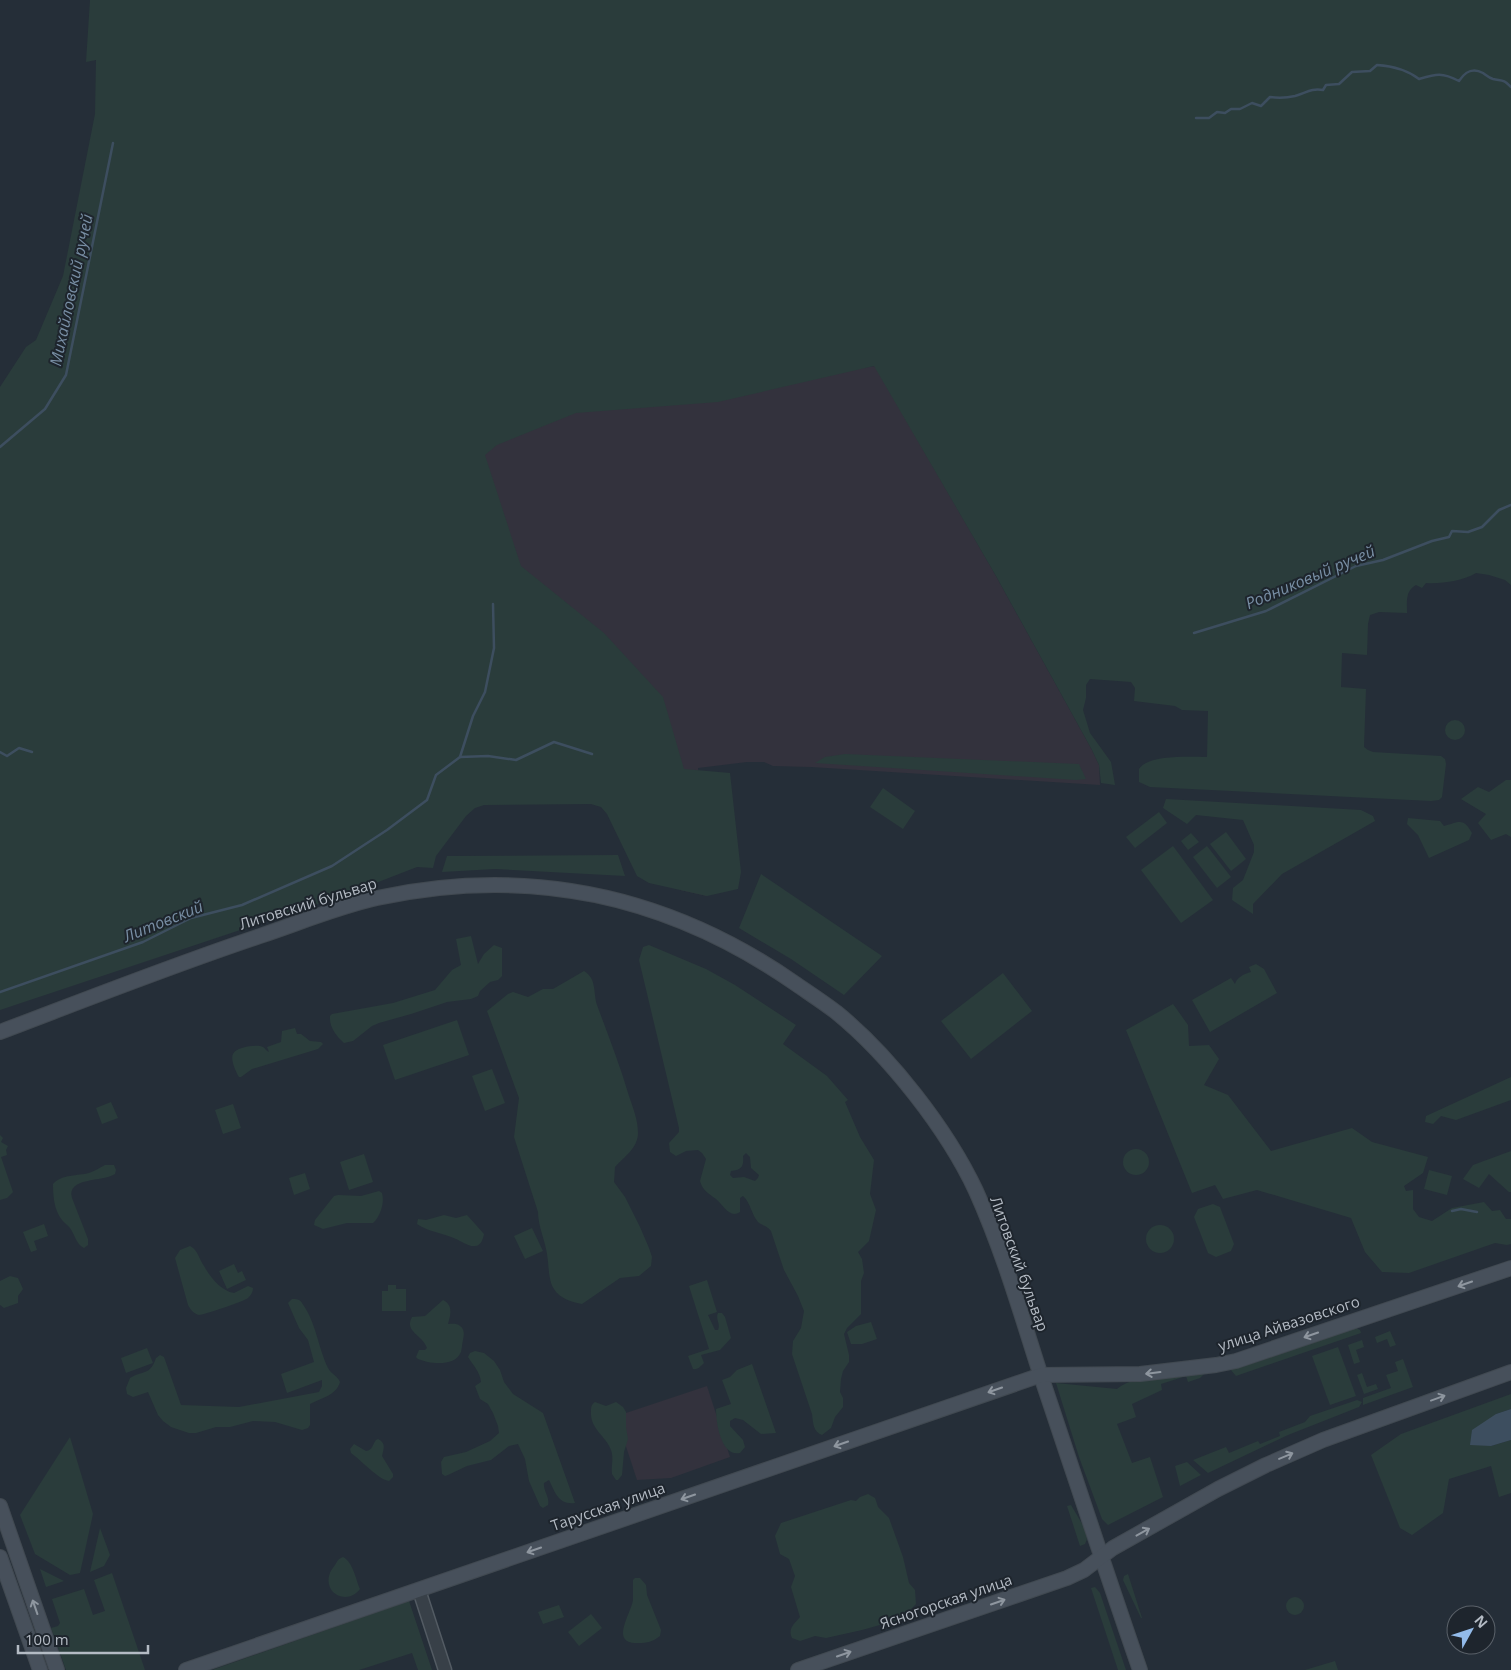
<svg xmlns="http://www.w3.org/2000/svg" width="1511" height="1670" font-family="'Open Sans',sans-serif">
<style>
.medical{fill:#33323d}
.green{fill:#2a3c3b;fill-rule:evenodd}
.water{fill:#3d4e5f}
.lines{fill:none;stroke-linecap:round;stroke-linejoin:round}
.stream{stroke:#3d4e5f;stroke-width:2.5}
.tertiary-casing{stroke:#535b63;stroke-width:15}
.secondary-casing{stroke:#414951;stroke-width:16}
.tertiary{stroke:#384048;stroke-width:12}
.secondary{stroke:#47505b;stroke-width:14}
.oneway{stroke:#8e969f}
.labels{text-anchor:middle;stroke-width:4;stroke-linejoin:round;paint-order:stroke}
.street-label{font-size:15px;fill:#b4bbc4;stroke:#1e252d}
.water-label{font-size:16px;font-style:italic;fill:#788ea4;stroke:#1e252d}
</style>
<rect width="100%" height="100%" fill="#252e38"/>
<g class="medical">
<path d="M 875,366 L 996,576 L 1092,750 L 1099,765 L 1100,785 L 811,767 L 773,766 L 764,762 L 747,762 L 698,768 L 707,896 L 680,890 L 517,570 L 478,445 L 529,419 Z"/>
<path d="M 707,1386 L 730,1457 L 671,1478 L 637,1480 L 618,1422 L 623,1414 Z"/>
</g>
<g class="green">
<path d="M 90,0 L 1511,0 L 1511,585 L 1505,580 L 1489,575 L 1476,573 C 1463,581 1441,584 1426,583 L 1422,588 L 1416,585 C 1405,591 1407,602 1407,613 L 1379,612 L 1370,615 L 1368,624 L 1367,655 L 1342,653 L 1341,687 L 1366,689 L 1364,747 L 1368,750 L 1373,752 L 1441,756 L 1445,759 L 1446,764 L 1442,797 L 1439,800 L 1431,801 L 1150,787 L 1139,782 L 1139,769 C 1148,754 1191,757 1207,757 L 1208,711 L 1182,710 L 1175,706 L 1134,701 L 1135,688 L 1131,682 L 1090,679 L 1086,685 L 1086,698 L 1083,710 L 1090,733 L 1111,762 L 1115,785 L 1101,783 L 1099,765 L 1092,750 L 996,576 L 874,366 L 718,402 L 576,413 L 497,445 L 485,455 L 521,566 L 604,633 L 663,697 L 684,769 L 730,773 L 741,872 L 738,889 L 707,896 L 649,883 L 637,876 L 607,814 L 601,807 L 591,804 L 484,805 L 475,808 L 466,816 L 436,856 L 433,868 L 417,867 L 345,895 L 0,1010 L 0,387 L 26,347 L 36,340 L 63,276 L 95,114 L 96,60 L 86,62 Z"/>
<circle cx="1455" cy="730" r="10"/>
<path d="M 845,754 L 1079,764 L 1086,779 L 1076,780 L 815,763 L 825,757 Z"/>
<path d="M 1506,780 L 1511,780 L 1511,837 L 1506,834 L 1491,840 L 1478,823 L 1486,814 L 1461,799 L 1478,787 L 1489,792 Z"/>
<path d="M 883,788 L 915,811 L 903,829 L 870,807 Z"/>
<path d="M 1166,799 L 1361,810 L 1373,816 L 1375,821 L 1282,874 L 1253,904 L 1253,914 L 1232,900 L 1233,888 L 1243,880 L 1254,852 L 1254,845 L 1243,820 L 1196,815 L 1187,824 L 1163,808 Z"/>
<path d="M 1159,812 L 1167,823 L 1135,848 L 1126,837 Z"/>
<path d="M 1408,818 L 1440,821 L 1444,826 C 1459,822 1463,817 1472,833 L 1469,840 L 1429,858 L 1418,835 L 1407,824 Z"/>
<path d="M 1226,832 L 1246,859 L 1231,871 L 1210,844 Z"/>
<path d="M 1191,833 L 1199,842 L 1188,850 L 1181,841 Z"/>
<path d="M 1173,846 L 1213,900 L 1181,923 L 1141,870 Z"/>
<path d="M 1207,846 L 1231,877 L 1217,888 L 1193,857 Z"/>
<path d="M 618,855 L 625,876 L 495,869 L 442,872 L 447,856 Z"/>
<path d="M 761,874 L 882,956 L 844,995 L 791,959 L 739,928 Z"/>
<path d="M 471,936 L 478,964 L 484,954 L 494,945 L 502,948 L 502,976 L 498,980 L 490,982 L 480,991 L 478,996 L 471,999 L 447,1002 L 411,1014 L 379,1023 L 372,1026 L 353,1041 L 344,1043 C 336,1036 329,1027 330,1016 L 332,1014 L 393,1003 L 435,990 L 452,970 L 461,965 L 456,939 Z"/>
<path d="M 649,945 L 706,969 L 735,985 L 796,1025 L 783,1044 L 827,1076 L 848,1100 L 845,1102 L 860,1137 L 874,1160 L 870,1194 L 876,1210 L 869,1241 L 858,1252 L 862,1259 L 864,1273 L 861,1281 L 861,1314 L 847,1328 L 844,1334 L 849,1355 L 849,1362 L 843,1371 L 841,1379 L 840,1392 L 843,1398 L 843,1407 L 835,1417 L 831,1428 L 822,1435 C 813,1432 813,1422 812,1414 L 792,1354 L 793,1341 L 801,1328 L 804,1311 L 798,1296 L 784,1270 L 771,1231 C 767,1225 762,1226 758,1222 C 751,1214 751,1203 743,1196 L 740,1198 L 740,1212 C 730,1219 723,1205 716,1199 C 708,1193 703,1191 700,1181 L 706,1159 L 702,1153 L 698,1150 L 686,1151 L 676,1156 L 670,1152 L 669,1143 L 679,1132 L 679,1128 L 639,960 L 643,947 ZM 746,1153 L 750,1157 L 751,1168 L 759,1175 L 758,1178 L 755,1181 L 744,1177 L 733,1178 L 730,1175 L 731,1171 C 742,1170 744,1166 743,1156 Z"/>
<path d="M 1256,964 L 1264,969 L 1277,993 L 1210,1032 L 1192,1000 L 1231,978 L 1235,984 C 1237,977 1244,974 1251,972 L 1249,967 Z"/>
<path d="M 584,971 C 597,979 593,992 597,1005 C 608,1035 620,1065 629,1096 C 633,1108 638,1120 638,1133 C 638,1148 624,1157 615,1167 L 614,1182 L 625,1197 L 640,1227 L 649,1248 L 652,1257 L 651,1266 L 639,1276 L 620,1278 L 582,1304 C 572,1302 560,1299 554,1289 C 548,1280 549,1265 547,1254 C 545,1240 538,1226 538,1212 L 514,1137 L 519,1098 L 487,1011 L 508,994 L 513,992 L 528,997 L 543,989 L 553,989 Z"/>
<path d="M 1003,973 L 1032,1011 L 971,1059 L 941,1021 Z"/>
<path d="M 1173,1004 L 1188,1025 L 1189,1046 L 1209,1045 L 1219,1059 L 1204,1085 L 1228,1095 L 1271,1151 L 1352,1128 L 1372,1142 L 1428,1157 L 1423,1173 L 1404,1186 L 1406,1191 L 1413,1190 L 1413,1209 L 1419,1217 L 1432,1221 L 1452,1208 L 1484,1202 L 1492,1211 L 1500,1210 L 1506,1219 L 1511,1219 L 1511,1244 L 1507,1245 L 1495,1243 L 1409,1273 L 1382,1272 L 1365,1252 L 1351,1218 L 1257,1190 L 1223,1199 L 1215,1185 L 1192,1193 L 1126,1030 Z"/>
<path d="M 457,1020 L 469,1055 L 395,1080 L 383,1045 Z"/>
<path d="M 295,1028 L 297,1034 L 301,1034 L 310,1041 L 321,1042 L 323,1044 L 318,1049 L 252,1069 L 241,1077 L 239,1077 C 236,1072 230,1059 233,1054 C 236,1047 257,1044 263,1047 C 265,1048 266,1051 269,1052 L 267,1047 L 281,1042 L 282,1031 Z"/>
<path d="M 492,1069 L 505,1103 L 485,1111 L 472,1076 Z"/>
<path d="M 1511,1077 L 1511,1100 L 1456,1120 L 1441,1116 L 1433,1124 L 1425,1122 L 1426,1116 Z"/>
<path d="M 111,1102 L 118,1118 L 102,1124 L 96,1108 Z"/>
<path d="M 233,1104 L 241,1128 L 223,1134 L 215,1110 Z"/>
<path d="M 0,1135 L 3,1138 L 1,1142 L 8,1146 L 6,1150 L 7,1155 L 1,1157 L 13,1192 L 7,1198 L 0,1200 Z"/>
<circle cx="1136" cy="1162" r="13"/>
<path d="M 1511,1151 L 1511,1192 L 1509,1192 L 1489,1174 L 1479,1188 L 1463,1179 L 1473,1165 Z"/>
<path d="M 364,1154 L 373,1182 L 349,1190 L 340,1162 Z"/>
<path d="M 105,1165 L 114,1165 L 116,1170 L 115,1174 C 103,1182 66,1177 72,1198 L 88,1239 L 88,1245 L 84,1248 C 76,1244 75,1235 70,1228 C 68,1225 64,1223 62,1220 C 54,1210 53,1196 53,1184 C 62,1174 78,1176 89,1173 C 95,1171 99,1168 105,1165 Z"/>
<path d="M 1429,1170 L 1452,1176 L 1447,1195 L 1424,1189 Z"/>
<path d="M 305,1173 L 310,1189 L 294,1195 L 289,1178 Z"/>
<path d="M 379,1191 L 382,1193 C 385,1203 380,1217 373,1223 L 347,1223 L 323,1229 L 314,1225 L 315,1220 L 334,1196 L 338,1195 L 361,1196 Z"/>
<path d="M 1213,1204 L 1220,1207 L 1234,1244 L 1231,1251 L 1216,1257 L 1208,1253 L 1194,1217 L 1198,1209 Z"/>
<path d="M 444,1215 L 456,1218 L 467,1215 L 484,1234 C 483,1239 481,1246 475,1246 C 469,1247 461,1241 456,1239 C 443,1233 429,1232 417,1224 L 418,1219 L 426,1220 Z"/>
<path d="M 44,1224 L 48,1236 L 34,1241 L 37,1250 L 31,1252 L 23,1232 Z"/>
<circle cx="1160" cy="1239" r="14"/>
<path d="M 532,1228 L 543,1251 L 525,1259 L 514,1236 Z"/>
<path d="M 190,1246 C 198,1250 199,1259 204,1266 C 210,1277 221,1291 234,1293 L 248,1286 L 253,1288 C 253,1292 251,1295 248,1298 C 245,1301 203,1315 199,1315 C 194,1314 190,1309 188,1305 L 175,1258 L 180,1250 Z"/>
<path d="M 234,1264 L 238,1273 L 242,1271 L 246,1280 L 227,1289 L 219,1271 Z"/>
<path d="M 10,1276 L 18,1278 L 23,1289 L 18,1296 L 18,1303 L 4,1308 L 0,1305 L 0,1281 Z"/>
<path d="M 707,1280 L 717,1312 L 708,1315 L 715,1330 L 718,1330 C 721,1324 715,1319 718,1313 L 722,1313 L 725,1317 L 731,1338 L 720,1350 L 701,1355 L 704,1363 C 701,1366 698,1370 693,1369 L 688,1356 L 709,1349 L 689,1286 Z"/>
<path d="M 388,1285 L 396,1285 L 396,1289 L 406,1289 L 406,1311 L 382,1311 L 382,1291 L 388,1291 Z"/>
<path d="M 292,1299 C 296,1299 300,1299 302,1303 C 316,1322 318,1347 328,1368 C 331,1374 338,1376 340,1382 C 336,1396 321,1398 310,1404 L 310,1425 L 308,1428 L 302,1430 L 275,1422 L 253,1421 L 230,1427 L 216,1427 L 196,1433 L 189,1433 L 171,1427 L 163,1421 L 158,1415 L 148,1392 L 133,1397 L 127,1394 L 126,1388 L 130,1378 C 143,1370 150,1376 156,1358 L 160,1355 L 164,1357 L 181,1405 L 239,1407 L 319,1392 L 322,1386 L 322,1380 L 287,1393 L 281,1374 L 314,1362 L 308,1340 L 299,1328 L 288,1303 Z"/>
<path d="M 443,1300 C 453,1305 451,1314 448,1324 C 452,1324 457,1323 460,1326 C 465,1329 464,1336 463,1340 C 462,1344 462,1348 461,1352 C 455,1367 430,1364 418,1359 L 416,1357 L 419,1350 L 425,1350 L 427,1348 C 422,1334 404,1332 412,1317 L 425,1316 Z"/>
<path d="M 871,1322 L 877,1339 L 862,1344 L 851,1344 L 847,1332 L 856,1326 Z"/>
<path d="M 1356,1328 L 1360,1330 L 1361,1333 L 1236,1376 L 1230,1369 L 1257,1362 Z"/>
<path d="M 1390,1331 L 1396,1345 L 1390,1347 L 1387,1339 L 1377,1343 L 1375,1337 Z"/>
<path d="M 1362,1340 L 1364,1347 L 1356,1350 L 1360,1362 L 1354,1364 L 1348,1345 Z"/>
<path d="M 1338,1347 L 1356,1396 L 1330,1405 L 1312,1356 Z"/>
<path d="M 147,1348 L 153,1363 L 126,1373 L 121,1358 Z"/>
<path d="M 475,1351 L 484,1353 L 494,1361 L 500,1370 L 504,1382 L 513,1394 L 543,1413 L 575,1503 C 558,1505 555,1492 549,1480 L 544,1483 C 543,1491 550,1497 548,1505 L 543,1508 L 540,1506 L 529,1481 L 525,1459 L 518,1444 L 509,1446 L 491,1460 L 467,1466 L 448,1475 L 445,1476 L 442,1474 L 441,1462 L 444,1457 L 466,1452 L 490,1441 L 499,1433 L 498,1426 L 493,1413 L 488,1404 L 480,1399 L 475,1386 L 481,1382 C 480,1372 473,1365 468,1357 L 470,1353 Z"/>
<path d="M 1403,1359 L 1413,1387 L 1363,1405 L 1363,1398 L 1391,1388 L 1386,1375 L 1398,1371 L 1395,1362 Z"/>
<path d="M 752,1364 L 776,1433 L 761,1434 L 743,1420 L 735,1418 L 730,1421 L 730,1426 L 743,1440 L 745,1447 L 740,1453 C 721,1457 716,1423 716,1409 L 731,1404 L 722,1380 L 730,1377 L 737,1370 Z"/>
<path d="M 1205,1373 L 1200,1378 L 1188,1382 L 1186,1376 L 1161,1384 L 1162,1390 L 1132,1404 L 1136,1417 L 1117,1424 L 1132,1463 L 1150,1457 L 1163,1497 L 1108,1525 L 1102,1519 L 1079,1457 L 1056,1383 L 1117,1389 C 1138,1372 1178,1375 1205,1373 Z"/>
<path d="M 1362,1373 L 1367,1387 L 1376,1384 L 1378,1389 L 1364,1394 L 1357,1375 Z"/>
<path d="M 1511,1394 L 1511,1409 L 1496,1414 L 1491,1446 L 1511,1440 L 1511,1493 L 1499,1497 L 1491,1466 L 1449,1479 L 1443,1513 L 1412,1535 L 1400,1528 L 1371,1455 L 1401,1434 Z"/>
<path d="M 1357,1400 L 1362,1402 L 1359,1407 L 1288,1435 L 1208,1473 L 1193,1460 L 1226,1447 L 1229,1453 L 1258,1441 L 1260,1444 L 1280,1436 L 1279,1432 L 1305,1422 L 1310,1416 Z"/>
<path d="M 595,1402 L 606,1406 L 616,1402 L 623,1407 L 626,1412 L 626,1427 L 628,1439 L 624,1452 L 622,1475 L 618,1480 L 616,1480 L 612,1474 C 611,1466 614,1458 611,1450 C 606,1436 590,1429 591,1412 C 591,1407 591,1405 595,1402 Z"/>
<path d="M 70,1437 L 93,1514 L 80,1573 L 70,1575 L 35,1554 L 20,1515 Z"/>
<path d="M 378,1439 C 386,1443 384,1448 382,1456 L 393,1474 L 393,1477 L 389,1481 C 379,1480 361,1460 351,1453 L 350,1449 L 354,1444 L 366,1451 C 373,1450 372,1445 376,1440 Z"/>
<path d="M 1187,1462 L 1201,1475 L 1180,1486 L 1175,1466 Z"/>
<path d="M 868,1494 L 875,1498 L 878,1507 L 889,1518 L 903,1557 L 909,1583 L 915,1590 L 916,1604 L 901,1619 L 862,1630 L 826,1638 L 815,1636 L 800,1641 L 792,1638 C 788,1629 793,1625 800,1617 L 791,1587 L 795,1576 L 789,1559 L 780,1554 L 775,1536 L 781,1523 L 851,1500 L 856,1501 L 860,1497 Z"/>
<path d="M 1071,1505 L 1084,1527 L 1087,1539 L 1085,1544 L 1080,1546 L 1067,1506 Z"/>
<path d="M 100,1528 L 110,1555 L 104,1566 L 90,1572 Z"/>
<path d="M 343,1557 C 353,1562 356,1580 360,1589 C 348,1605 325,1595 329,1576 C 330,1571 333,1568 335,1565 C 338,1560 338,1559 343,1557 Z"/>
<path d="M 40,1569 L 64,1581 L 46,1587 Z"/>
<path d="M 112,1573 L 145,1670 L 66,1670 L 51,1628 L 58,1626 L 60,1623 L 52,1599 L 84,1589 L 93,1615 L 105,1611 L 94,1580 Z"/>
<path d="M 1128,1574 L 1142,1618 L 1141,1618 L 1123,1580 L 1124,1576 Z"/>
<path d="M 635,1578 L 640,1578 L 646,1585 L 647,1595 L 661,1630 L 660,1636 C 652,1642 648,1643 638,1643 C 609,1644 631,1614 633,1600 C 633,1594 633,1587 633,1580 Z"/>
<path d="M 1095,1587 L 1100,1593 L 1126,1670 L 1118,1670 L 1091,1588 Z"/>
<circle cx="1295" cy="1606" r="9"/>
<path d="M 409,1601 L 432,1670 L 418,1670 L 412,1653 L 359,1670 L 212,1670 Z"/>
<path d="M 559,1605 L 564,1617 L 543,1624 L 538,1612 Z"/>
<path d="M 591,1614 L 602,1628 L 579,1646 L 568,1632 Z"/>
<path d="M 1335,1661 L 1338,1670 L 1305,1670 Z"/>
</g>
<path class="water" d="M 1511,1409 L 1511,1440 L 1491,1446 L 1470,1445 L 1472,1430 L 1496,1414 Z"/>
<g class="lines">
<g class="stream">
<path d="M 1196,118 L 1209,118 L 1217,112 L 1225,113 L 1231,109 L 1240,109 L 1252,103 L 1261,106 L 1270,97 C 1278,98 1286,98 1295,96 C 1306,93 1311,88 1323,90 L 1326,85 L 1339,84 L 1352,72 L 1370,71 L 1377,65 C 1392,66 1406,69 1419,79 C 1436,74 1442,72 1459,81 C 1465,72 1472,67 1483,73 C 1486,75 1489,78 1493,79 C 1503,81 1503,79 1511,87"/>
<path d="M 0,447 L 45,409 L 66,375 L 113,143"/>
<path d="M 1194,633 L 1266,611 L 1356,566 L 1383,560 L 1432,541 L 1449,537 L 1452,531 L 1468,532 L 1482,527 L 1499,510 L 1511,505"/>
<path d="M 0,752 L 7,756 L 19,748 L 32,752"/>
<path d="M 460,757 L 473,716 L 485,692 L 494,648 L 493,604"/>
<path d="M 0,992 L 143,942 L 191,918 L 242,905 L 332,866 L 387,830 L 427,800 L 436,775 L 460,757 L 488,756 L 516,760 L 554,742 L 592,754"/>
<path d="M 1452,1211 L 1461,1209 L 1477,1212"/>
</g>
<defs>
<path id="tertiary" d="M 419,1590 L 445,1670"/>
<g id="secondary">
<path d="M 0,1032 C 87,999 173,965 260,936 C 299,923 337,907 377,898 C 530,865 668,895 796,984 C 809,993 823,1002 836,1012 C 889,1055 947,1129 976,1191 C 1003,1251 1021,1314 1041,1376 C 1074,1474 1106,1572 1140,1670"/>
<path d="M 0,1506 L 57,1670"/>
<path d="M 0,1557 L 40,1670"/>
<path d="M 186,1670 L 1041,1375 L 1140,1374 L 1216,1365 L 1236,1361 L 1511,1268"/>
<path d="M 798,1670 L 1067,1578 L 1084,1570 L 1113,1548 L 1218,1489 L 1266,1465 L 1323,1440 L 1511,1372"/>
</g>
</defs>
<use href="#tertiary" class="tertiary-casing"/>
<use href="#secondary" class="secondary-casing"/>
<use href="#tertiary" class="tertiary"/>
<use href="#secondary" class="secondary"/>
</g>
<defs><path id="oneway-shaft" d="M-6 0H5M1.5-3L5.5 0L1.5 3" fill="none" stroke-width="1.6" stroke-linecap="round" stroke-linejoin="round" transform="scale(1.25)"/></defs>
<g class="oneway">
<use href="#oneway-shaft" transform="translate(1465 1284) rotate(161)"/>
<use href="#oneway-shaft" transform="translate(1311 1335) rotate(161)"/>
<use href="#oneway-shaft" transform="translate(1153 1373) rotate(173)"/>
<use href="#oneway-shaft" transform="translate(995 1390) rotate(161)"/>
<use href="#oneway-shaft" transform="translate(1438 1398) rotate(-20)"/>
<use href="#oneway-shaft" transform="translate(841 1444) rotate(161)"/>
<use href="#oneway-shaft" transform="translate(1286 1456) rotate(-23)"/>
<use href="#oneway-shaft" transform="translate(688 1497) rotate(161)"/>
<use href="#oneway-shaft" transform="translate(1143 1532) rotate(-29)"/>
<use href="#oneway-shaft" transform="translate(534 1550) rotate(161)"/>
<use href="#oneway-shaft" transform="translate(998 1602) rotate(-19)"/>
<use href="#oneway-shaft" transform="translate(35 1607) rotate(-109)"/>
<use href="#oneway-shaft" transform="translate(844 1654) rotate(-19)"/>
</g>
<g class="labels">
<g class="street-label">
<text transform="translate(308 904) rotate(-17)" y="5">Литовский бульвар</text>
<text transform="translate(1019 1264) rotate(70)" y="5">Литовский бульвар</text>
<text transform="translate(1289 1324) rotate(-18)" y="5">улица Айвазовского</text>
<text transform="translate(608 1507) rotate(-19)" y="5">Тарусская улица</text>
<text transform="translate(946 1602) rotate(-19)" y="5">Ясногорская улица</text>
</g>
<g class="water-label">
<text transform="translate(71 290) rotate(-78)" y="6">Михайловский ручей</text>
<text transform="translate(1310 577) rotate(-23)" y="6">Родниковый ручей</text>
<text transform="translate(163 921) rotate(-22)" y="6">Литовский</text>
</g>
</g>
<g transform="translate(1471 1630) rotate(50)"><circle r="24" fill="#1e252d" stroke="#5a6169"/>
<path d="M0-4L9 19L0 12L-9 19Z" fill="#93bbea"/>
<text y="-8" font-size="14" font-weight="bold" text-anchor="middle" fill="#b4bbc4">N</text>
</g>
<path d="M18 1645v8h130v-8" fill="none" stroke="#b4bbc4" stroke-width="2.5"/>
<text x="25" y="1645" font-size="15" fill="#b4bbc4" stroke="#1e252d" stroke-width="4" paint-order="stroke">100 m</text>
</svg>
